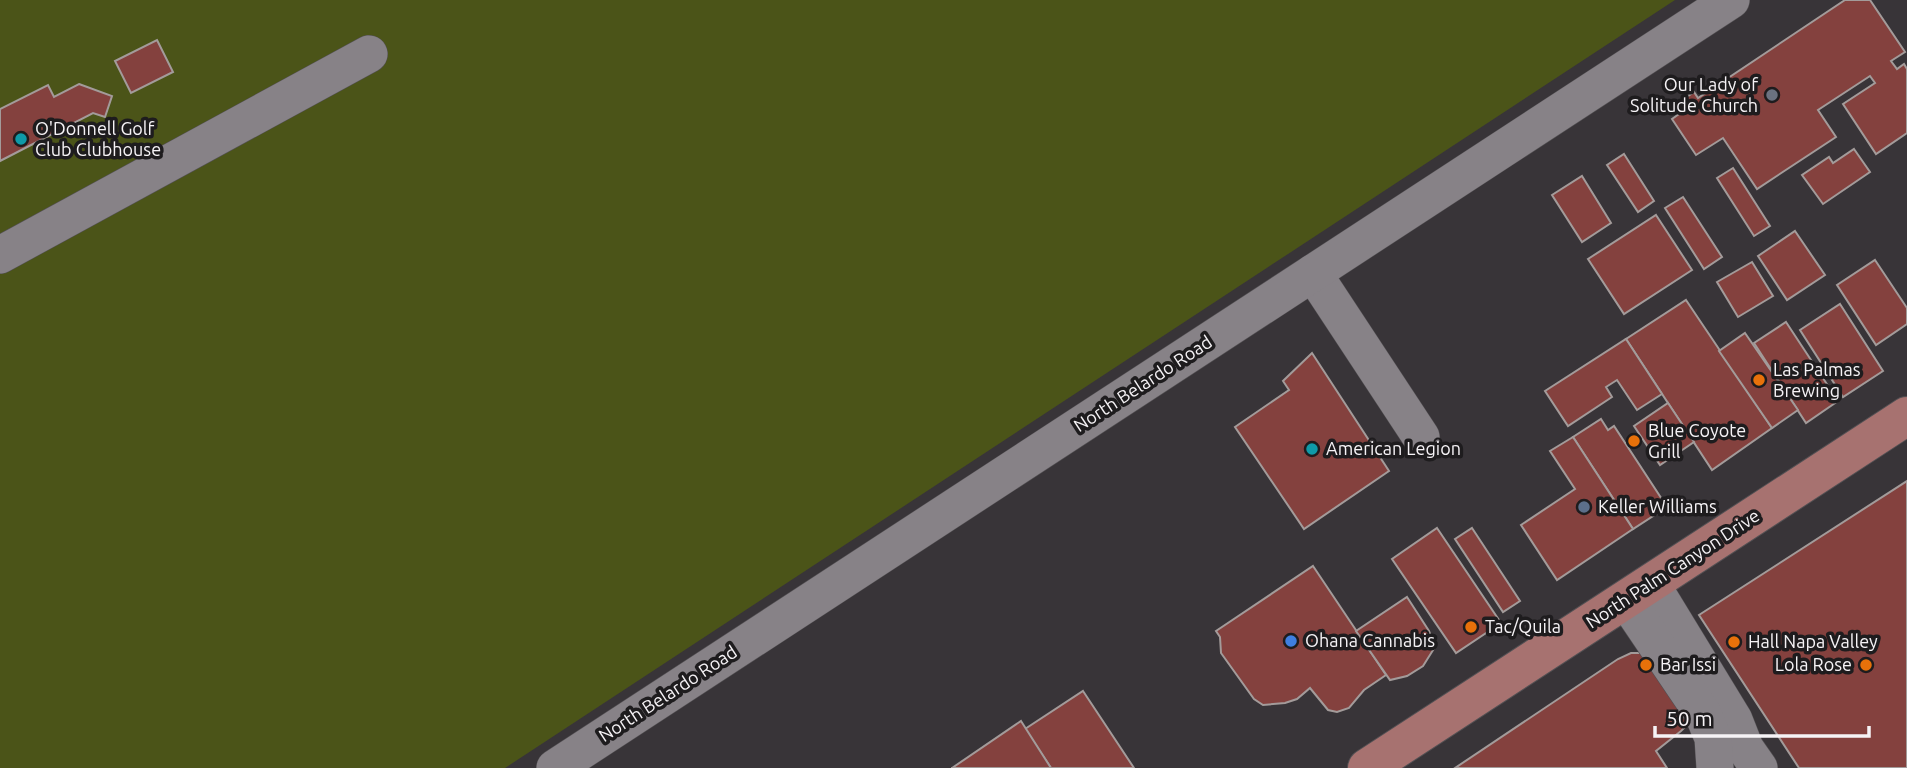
<svg xmlns="http://www.w3.org/2000/svg" width="1907" height="768" font-family="Ubuntu,sans-serif">
<style>
.green{fill:#4b5418}
.building{fill:#84413e;stroke:#a39b9a;stroke-width:2}
.lines{fill:none;stroke-linecap:round;stroke-linejoin:round}
.minor-casing{stroke:#535053;stroke-width:38}
.major-casing{stroke:#535053;stroke-width:40}
.minor{stroke:#878287;stroke-width:37}
.major{stroke:#a77270;stroke-width:38}
.worship-dot{fill:#6b7280;stroke:#1e1c1e;stroke-width:2.5}
.culture-dot{fill:#0f9aa8;stroke:#1e1c1e;stroke-width:2.5}
.food-dot{fill:#e8710a;stroke:#1e1c1e;stroke-width:2.5}
.service-dot{fill:#5c6f8a;stroke:#1e1c1e;stroke-width:2.5}
.shop-dot{fill:#3f7fe0;stroke:#1e1c1e;stroke-width:2.5}
.labels{text-anchor:middle;stroke-width:7;stroke-linejoin:round;paint-order:stroke}
.poi-label{font-size:18px;fill:#f6f3f6;stroke:#1e1c1e;text-anchor:start}
.street-label{font-size:18px;fill:#f6f3f6;stroke:#1e1c1e}
</style>
<rect width="100%" height="100%" fill="#383438"/>
<path class="green" d="M 0,0 L 1675,0 L 505,768 L 0,768 Z"/>
<g class="building">
<path d="M 1845,0 L 1870,0 L 1905,52 L 1891,61 L 1897,69 L 1904,64 L 1907,69 L 1907,133 L 1876,154 L 1843,104 L 1875,83 L 1870,76 L 1818,110 L 1836,137 L 1757,189 L 1723,138 L 1696,155 L 1672,119 L 1679,114 L 1674,106 L 1694,92 L 1698,98 Z"/>
<path d="M 157,40 L 173,72 L 131,93 L 115,61 Z"/>
<path d="M 79,84 L 112,96 L 105,117 L 93,113 L 0,161 L 0,109 L 48,85 L 54,97 Z"/>
<path d="M 1854,149 L 1870,172 L 1823,204 L 1802,175 L 1829,157 L 1833,163 Z"/>
<path d="M 1624,154 L 1654,201 L 1638,212 L 1607,165 Z"/>
<path d="M 1733,168 L 1770,226 L 1754,236 L 1717,178 Z"/>
<path d="M 1582,176 L 1611,223 L 1582,242 L 1552,195 Z"/>
<path d="M 1683,197 L 1722,257 L 1704,269 L 1665,208 Z"/>
<path d="M 1656,215 L 1692,270 L 1624,314 L 1588,259 Z"/>
<path d="M 1795,231 L 1825,275 L 1787,300 L 1758,256 Z"/>
<path d="M 1875,260 L 1907,308 L 1907,324 L 1876,345 L 1837,285 Z"/>
<path d="M 1752,262 L 1773,296 L 1738,317 L 1717,282 Z"/>
<path d="M 1686,300 L 1772,428 L 1712,470 L 1626,339 Z"/>
<path d="M 1840,304 L 1883,371 L 1843,397 L 1800,330 Z"/>
<path d="M 1786,322 L 1838,401 L 1806,423 L 1754,343 Z"/>
<path d="M 1745,333 L 1798,410 L 1772,428 L 1719,351 Z"/>
<path d="M 1626,339 L 1662,394 L 1637,410 L 1617,380 L 1606,387 L 1612,397 L 1568,426 L 1545,391 Z"/>
<path d="M 1312,353 L 1389,471 L 1304,529 L 1235,427 L 1289,390 L 1283,381 Z"/>
<path d="M 1668,403 L 1694,442 L 1660,465 L 1634,426 Z"/>
<path d="M 1601,419 L 1608,430 L 1614,426 L 1667,507 L 1633,529 L 1573,437 Z"/>
<path d="M 1573,437 L 1633,529 L 1557,580 L 1521,525 L 1575,489 L 1550,451 Z"/>
<path d="M 1907,481 L 1907,768 L 1799,768 L 1699,615 Z"/>
<path d="M 1437,528 L 1501,623 L 1456,653 L 1392,559 Z"/>
<path d="M 1472,528 L 1520,601 L 1503,612 L 1455,539 Z"/>
<path d="M 1313,566 L 1386,675 L 1364,690 L 1349,708 L 1337,712 L 1328,710 L 1310,688 L 1297,699 L 1285,703 L 1263,705 L 1254,699 L 1221,653 L 1220,637 L 1216,631 Z"/>
<path d="M 1407,597 L 1429,631 L 1435,647 L 1423,666 L 1407,676 L 1390,680 L 1356,631 Z"/>
<path d="M 1631,653 L 1641,653 L 1686,720 L 1686,726 L 1681,731 L 1656,751 L 1667,768 L 1455,768 L 1618,659 Z"/>
<path d="M 1083,691 L 1134,768 L 1051,768 L 1025,729 Z"/>
<path d="M 1021,721 L 1051,768 L 951,768 L 952,768 Z"/>
</g>
<g class="lines">
<defs>
<g id="minor">
<path d="M 0,255 L 369,54"/>
<path d="M 1313,273 L 1421,437"/>
<path d="M 1651,584 L 1734,720 L 1745,748 L 1759,768"/>
<path d="M 1626,600 L 1703,714 L 1713,738 L 1715,768"/>
<path d="M 555,768 L 1731,0"/>
</g>
<path id="major" d="M 1367,768 L 1907,416"/>
</defs>
<use href="#minor" class="minor-casing"/>
<use href="#major" class="major-casing"/>
<use href="#minor" class="minor"/>
<use href="#major" class="major"/>
</g>
<circle class="worship-dot" cx="1772" cy="95" r="7"/>
<g class="culture-dot">
<circle cx="21" cy="139" r="7"/>
<circle cx="1312" cy="449" r="7"/>
</g>
<g class="food-dot">
<circle cx="1759" cy="380" r="7"/>
<circle cx="1634" cy="441" r="7"/>
<circle cx="1471" cy="627" r="7"/>
<circle cx="1734" cy="642" r="7"/>
<circle cx="1646" cy="665" r="7"/>
<circle cx="1866" cy="665" r="7"/>
</g>
<circle class="service-dot" cx="1584" cy="507" r="7"/>
<circle class="shop-dot" cx="1291" cy="641" r="7"/>
<g class="labels">
<g class="poi-label">
<text x="1758" y="91" text-anchor="end">Our Lady of<tspan x="1758" dy="21">Solitude Church</tspan></text>
<text x="35" y="135">O'Donnell Golf<tspan x="35" dy="21">Club Clubhouse</tspan></text>
<text x="1773" y="376">Las Palmas<tspan x="1773" dy="21">Brewing</tspan></text>
<text x="1648" y="437">Blue Coyote<tspan x="1648" dy="21">Grill</tspan></text>
<text x="1326" y="455">American Legion</text>
<text x="1598" y="513">Keller Williams</text>
<text x="1485" y="633">Tac/Quila</text>
<text x="1305" y="647">Ohana Cannabis</text>
<text x="1748" y="648">Hall Napa Valley</text>
<text x="1660" y="671">Bar Issi</text>
<text x="1852" y="671" text-anchor="end">Lola Rose</text>
</g>
<g class="street-label">
<text transform="translate(1143 384) rotate(-33)" y="6">North Belardo Road</text>
<text transform="translate(1673 569) rotate(-33)" y="6">North Palm Canyon Drive</text>
<text transform="translate(668 694) rotate(-33)" y="6">North Belardo Road</text>
</g>
</g>
<path d="M1655 726v10h214v-10" fill="none" stroke="#f6f3f6" stroke-width="3.5"/>
<text x="1666" y="726" font-size="21" fill="#f6f3f6" stroke="#1e1c1e" stroke-width="5" paint-order="stroke">50 m</text>
</svg>
